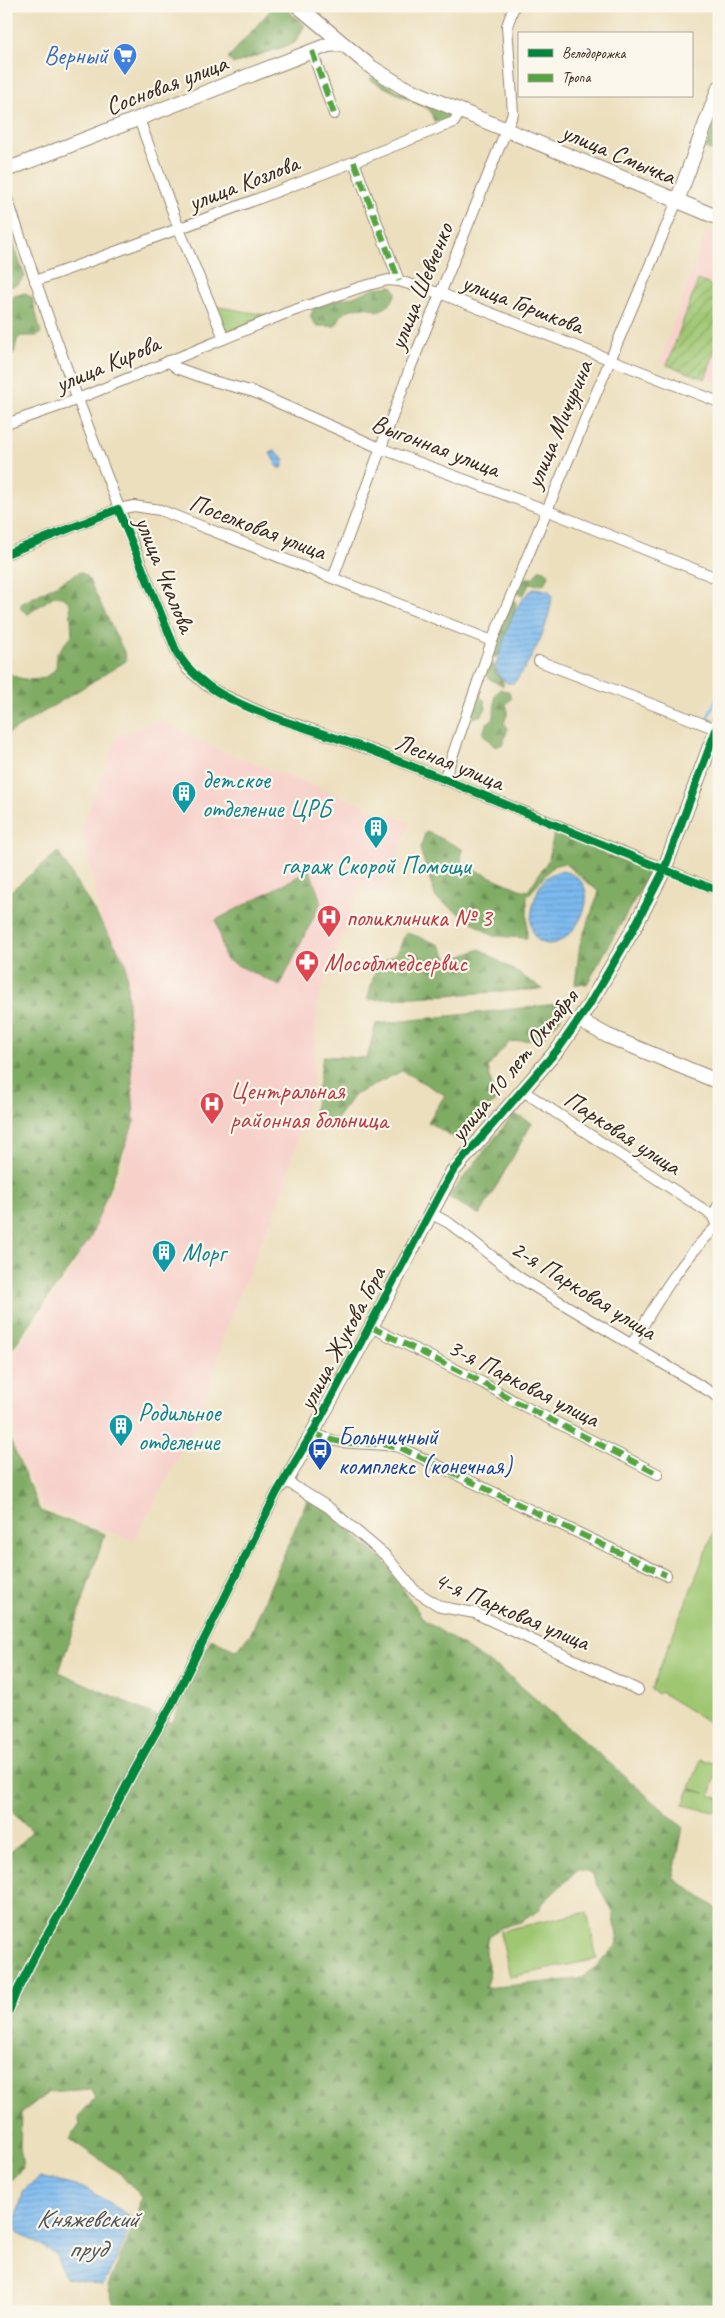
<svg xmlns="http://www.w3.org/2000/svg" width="725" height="2318" font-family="Caveat,sans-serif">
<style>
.built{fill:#f7d0ca}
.grass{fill:#9fc772;stroke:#6d7848}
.forest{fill:url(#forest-firs);stroke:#5d6b41;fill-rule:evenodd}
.garden{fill:url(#garden-furrows);stroke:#6d7848}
.water{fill:url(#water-rules);stroke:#5c7286}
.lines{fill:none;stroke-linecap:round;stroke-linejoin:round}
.stream{stroke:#7cbaef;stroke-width:2.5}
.street-casing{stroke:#94846e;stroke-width:12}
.secondary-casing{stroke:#94846e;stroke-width:16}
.street{stroke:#fff;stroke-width:10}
.secondary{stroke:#fff;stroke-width:14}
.quiet{stroke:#54a441;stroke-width:6;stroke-dasharray:12 6;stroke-linecap:butt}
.cycleway-casing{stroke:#fbf7ec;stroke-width:11}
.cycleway{stroke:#00873e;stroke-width:8}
.labels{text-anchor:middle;stroke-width:4.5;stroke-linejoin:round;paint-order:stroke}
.shop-label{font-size:25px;fill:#366cbe;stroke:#fbf7ec;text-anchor:end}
.street-label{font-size:25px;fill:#3b2a1e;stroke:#fbf7ec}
.culture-label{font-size:25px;fill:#0d838f;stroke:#fbf7ec;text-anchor:start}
.health-label{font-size:25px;fill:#be3a42;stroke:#fbf7ec;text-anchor:start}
.transit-label{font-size:25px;fill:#164399;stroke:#fbf7ec;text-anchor:start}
.water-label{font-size:26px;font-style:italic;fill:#4e555d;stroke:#fbf7ec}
</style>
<defs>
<pattern id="forest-firs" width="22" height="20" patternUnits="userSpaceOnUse" patternTransform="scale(1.25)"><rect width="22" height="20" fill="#7fac64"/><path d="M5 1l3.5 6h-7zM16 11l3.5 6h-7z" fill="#698c52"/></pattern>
<pattern id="garden-furrows" width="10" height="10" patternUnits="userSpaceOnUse" patternTransform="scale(1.25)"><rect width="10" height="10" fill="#9fc772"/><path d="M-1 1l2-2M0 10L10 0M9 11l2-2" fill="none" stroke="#83a25d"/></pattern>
<pattern id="water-rules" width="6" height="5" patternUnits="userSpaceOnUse" patternTransform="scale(1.25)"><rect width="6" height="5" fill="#7cbaef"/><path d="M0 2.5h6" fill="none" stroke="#6797c1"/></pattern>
</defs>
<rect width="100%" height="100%" fill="#fbf7ec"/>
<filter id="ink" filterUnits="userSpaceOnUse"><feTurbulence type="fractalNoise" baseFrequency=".02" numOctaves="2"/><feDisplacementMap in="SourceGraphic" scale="10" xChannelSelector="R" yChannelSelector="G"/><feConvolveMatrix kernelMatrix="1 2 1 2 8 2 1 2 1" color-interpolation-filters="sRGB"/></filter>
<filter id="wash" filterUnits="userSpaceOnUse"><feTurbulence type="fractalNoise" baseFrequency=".0096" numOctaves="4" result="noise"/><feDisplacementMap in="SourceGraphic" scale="20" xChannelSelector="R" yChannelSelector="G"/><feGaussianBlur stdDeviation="1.12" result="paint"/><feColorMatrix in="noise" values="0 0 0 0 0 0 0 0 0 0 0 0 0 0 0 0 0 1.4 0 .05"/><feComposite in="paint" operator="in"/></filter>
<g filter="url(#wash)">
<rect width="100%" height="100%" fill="#ecdfbe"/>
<g class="built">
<path d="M 706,233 L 719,237 L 719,384 L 660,362 Z"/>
<path d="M 162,720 L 214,748 L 410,823 L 382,895 L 360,887 L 318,1000 L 312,1086 L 282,1192 L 227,1325 L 200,1415 L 134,1541 L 43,1507 L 15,1448 L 13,1355 L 72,1271 L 125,1164 L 107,950 L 82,827 L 118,735 Z"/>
</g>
<g class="grass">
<path d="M 214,306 L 266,315 L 228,332 L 224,330 Z"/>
<path d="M 719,1518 L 719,1629 L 715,1636 L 719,1638 L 719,1714 L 712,1724 L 660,1692 L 658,1694 L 651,1690 Z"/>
<path d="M 701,1759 L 719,1765 L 710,1795 L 719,1798 L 719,1813 L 683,1805 L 689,1789 L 705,1793 L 690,1788 Z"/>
<path d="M 587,1912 L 597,1959 L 510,1977 L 500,1931 Z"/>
</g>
<g class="forest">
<path d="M 274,6 L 282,6 L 305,25 L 295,43 L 233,64 L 228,58 Z"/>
<path d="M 372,76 L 424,105 L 450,114 L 451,119 L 444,123 L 434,121 L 430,110 L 370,80 Z"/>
<path d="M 719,113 L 719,154 L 705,148 Z"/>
<path d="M 6,222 L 25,277 L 18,284 L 6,288 Z"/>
<path d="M 392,286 L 396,292 C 392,304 389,307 377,311 C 367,305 350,306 341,316 C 338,320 339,323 335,326 L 317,326 L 310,317 L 314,308 L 341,299 L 353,297 L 374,288 Z"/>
<path d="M 25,293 L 32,298 L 41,333 L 37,336 L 21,336 L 17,340 L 14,354 L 8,357 L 6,356 L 6,331 C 17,323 6,313 6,302 L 14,296 Z"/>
<path d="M 540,569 L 545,570 L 549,575 C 546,586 540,586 530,583 L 524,594 L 520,595 L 518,592 L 519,584 L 524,578 L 533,578 Z"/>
<path d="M 80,572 L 87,576 L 125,654 L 126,661 L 6,735 L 6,670 C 12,679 33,682 43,678 C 48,676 53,672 56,668 L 57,653 L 72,635 L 70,603 L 63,597 L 54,596 L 28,614 L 21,609 L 21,604 Z"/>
<path d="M 512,601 L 515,601 L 516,605 C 511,619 505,650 495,658 L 492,655 Z"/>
<path d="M 490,665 L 494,665 L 496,674 L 503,681 L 503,686 L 491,680 L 486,674 L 487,668 Z"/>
<path d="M 500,689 L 509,692 L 511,699 L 506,704 L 508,712 L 504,723 L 508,728 L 503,744 L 495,747 L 483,734 L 486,724 L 494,718 L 495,695 Z"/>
<path d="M 477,695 L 484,700 L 486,708 L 482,715 L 473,718 L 469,713 Z"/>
<path d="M 426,831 L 462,849 L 461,864 L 519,889 L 528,891 L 549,859 L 554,833 L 650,872 L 587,984 L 575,984 L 580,944 L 599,892 L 564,863 L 553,866 L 527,897 L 527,938 L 493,936 L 436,898 L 420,849 Z"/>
<path d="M 58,852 L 126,963 L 134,1122 L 91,1237 L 10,1352 L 10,1440 L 40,1511 L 105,1534 L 59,1672 L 172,1723 L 211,1639 L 237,1651 L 251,1633 L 309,1495 L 384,1561 L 424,1620 L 509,1676 L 683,1827 L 673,1878 L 719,1910 L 719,2312 L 116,2312 L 108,2286 L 135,2222 L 141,2197 L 122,2175 L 70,2139 L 80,2124 L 78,2117 L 95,2098 L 90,2089 L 49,2092 L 21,2113 L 20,2147 L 23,2168 L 6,2185 L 6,1857 L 32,1831 L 6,1805 L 6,895 ZM 578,1869 L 590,1872 L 613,1911 L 618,1943 L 596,1967 L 578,1979 L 485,1988 L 490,1972 L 485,1953 L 488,1936 L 502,1927 L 521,1922 L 539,1910 L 543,1903 Z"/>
<path d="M 310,870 L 321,902 L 280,986 L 225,959 L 216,920 Z"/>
<path d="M 406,932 L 440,945 L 449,961 L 480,949 L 543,989 L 367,1000 L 377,965 L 397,953 Z"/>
<path d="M 558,1004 L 561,1019 L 541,1039 L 509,1042 L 488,1067 L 495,1101 L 458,1140 L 428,1122 L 445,1095 L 402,1071 L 354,1095 L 331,1126 L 314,1112 L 323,1056 L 367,1058 L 376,1024 Z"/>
<path d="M 514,1114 L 532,1123 L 480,1215 L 448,1197 Z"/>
</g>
<path class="garden" d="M 698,280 L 719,288 L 719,340 L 705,379 L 667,365 Z"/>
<g class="water">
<path d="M 275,451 L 285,459 L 282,468 L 278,468 L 270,453 Z"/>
<path d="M 536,588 L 549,591 L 552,595 C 550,625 532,660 514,683 L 507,683 L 497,674 L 496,665 C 503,644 514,596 536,588 Z"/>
<path d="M 560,871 C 618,879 566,963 538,940 C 525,929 533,896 542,883 C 547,876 553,873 560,871 Z"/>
<path d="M 40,2177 L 87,2189 L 133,2218 L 119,2254 L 103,2285 L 65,2278 L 56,2255 L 16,2231 L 17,2215 L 24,2190 Z"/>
</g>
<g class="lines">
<path class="stream" d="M 706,721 L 719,693"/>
</g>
</g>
<g filter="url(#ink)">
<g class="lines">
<defs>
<g id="street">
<path d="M 312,51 L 334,114"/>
<path d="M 139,119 L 179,229 L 224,338"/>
<path d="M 354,162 L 399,281"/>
<path d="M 6,195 C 58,350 115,503 177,653 L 188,670 L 206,685 L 222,694 L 263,713 L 377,752 L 719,891"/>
<path d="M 35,281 C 175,231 315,178 454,122 L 460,112"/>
<path d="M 168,361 L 177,368 L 213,381 L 254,392 L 380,448 L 546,510 L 719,579"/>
<path d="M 6,424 L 68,403 L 284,314 L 361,287 L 388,280 L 399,281 L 442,294 L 719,402"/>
<path d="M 6,554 L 118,509 L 134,506 L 160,510 L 492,641"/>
<path d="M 333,578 L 409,371 L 513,113 L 507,26 L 514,6"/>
<path d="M 539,661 L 719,730"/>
<path d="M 444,780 L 492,641 L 677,201"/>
<path d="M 523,1091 L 712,1215 L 719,1230"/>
<path d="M 430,1213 L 449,1223 L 520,1278 L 719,1397"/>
<path d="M 712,1215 L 719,1205"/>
<path d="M 371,1327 L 483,1383 L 514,1401 L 658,1474"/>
<path d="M 632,1344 C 658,1300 679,1263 716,1227"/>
<path d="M 313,1432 C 340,1449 370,1440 399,1447 L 666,1575"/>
<path d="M 6,2019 L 15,1995 L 38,1950 L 60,1913 L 134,1771 L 172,1704 L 277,1492 L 286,1481 L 328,1507 L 386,1556 L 415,1591 L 441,1607 L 475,1613 L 638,1690"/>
</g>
<g id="secondary">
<path d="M 298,6 L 371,67 L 403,87 L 719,218"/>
<path d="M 6,170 L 328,45 L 343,44"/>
<path d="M 677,201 L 719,88"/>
<path d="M 579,1020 L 608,1036 L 719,1082"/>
<path d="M 286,1481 L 371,1327 L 453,1171 L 559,1048 L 589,1005 L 634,928 L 664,870 L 719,722"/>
</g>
</defs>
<use href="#street" class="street-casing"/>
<use href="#secondary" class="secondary-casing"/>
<use href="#street" class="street"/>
<use href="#secondary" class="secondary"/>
<g class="quiet">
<path d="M 312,51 L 334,114"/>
<path d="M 354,162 L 399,281"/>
<path d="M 371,1327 L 483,1383 L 514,1401 L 658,1474"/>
<path d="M 313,1432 C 340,1449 370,1440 399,1447 L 666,1575"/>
</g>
<defs>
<g id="cycleway">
<path d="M 6,554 L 118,509 L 177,653 C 189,671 203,684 221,694 C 270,721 326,732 378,753 C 492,797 604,847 719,891"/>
<path d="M 6,2019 L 15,1995 L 38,1950 L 60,1913 L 134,1771 L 172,1704 L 277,1492 L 313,1432 L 441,1192 L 453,1171 L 466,1155 L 559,1048 L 589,1005 L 634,928 L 664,870 L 719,722"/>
</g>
</defs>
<use href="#cycleway" class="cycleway-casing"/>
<use href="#cycleway" class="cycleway"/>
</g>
</g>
<defs>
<symbol id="supermarket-pin" viewBox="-11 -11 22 30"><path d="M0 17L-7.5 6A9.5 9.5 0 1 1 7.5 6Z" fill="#3f7fe0" stroke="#fbf7ec"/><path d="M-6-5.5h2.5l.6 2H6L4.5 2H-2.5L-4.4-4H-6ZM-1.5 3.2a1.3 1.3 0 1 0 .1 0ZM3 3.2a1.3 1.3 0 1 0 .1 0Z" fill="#fff"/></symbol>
<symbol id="building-pin" viewBox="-11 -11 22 30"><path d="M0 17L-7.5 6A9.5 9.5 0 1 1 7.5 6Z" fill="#0f9aa8" stroke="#fbf7ec"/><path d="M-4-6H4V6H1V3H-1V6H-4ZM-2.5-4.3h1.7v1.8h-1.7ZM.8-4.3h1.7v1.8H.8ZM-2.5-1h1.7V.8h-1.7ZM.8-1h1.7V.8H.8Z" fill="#fff"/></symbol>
<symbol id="hospital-pin" viewBox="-11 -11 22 30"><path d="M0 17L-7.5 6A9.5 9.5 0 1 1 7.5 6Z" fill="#e0444e" stroke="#fbf7ec"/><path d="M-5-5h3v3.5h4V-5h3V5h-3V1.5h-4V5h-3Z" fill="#fff"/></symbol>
<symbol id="pharmacy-pin" viewBox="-11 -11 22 30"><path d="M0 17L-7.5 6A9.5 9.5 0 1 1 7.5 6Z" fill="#e0444e" stroke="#fbf7ec"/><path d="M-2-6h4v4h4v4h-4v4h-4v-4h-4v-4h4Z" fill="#fff"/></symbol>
<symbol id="bus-pin" viewBox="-11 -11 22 30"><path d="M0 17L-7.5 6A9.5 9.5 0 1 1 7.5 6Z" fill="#1a4fb4" stroke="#fbf7ec"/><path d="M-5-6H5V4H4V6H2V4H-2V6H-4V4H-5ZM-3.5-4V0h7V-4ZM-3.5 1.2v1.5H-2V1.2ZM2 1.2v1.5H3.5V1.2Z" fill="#fff"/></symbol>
</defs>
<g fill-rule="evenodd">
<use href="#supermarket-pin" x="111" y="41" width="28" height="38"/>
<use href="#building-pin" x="170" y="779" width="28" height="38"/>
<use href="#building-pin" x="362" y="814" width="28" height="38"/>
<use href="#hospital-pin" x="315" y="903" width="28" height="38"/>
<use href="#pharmacy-pin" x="293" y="948" width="28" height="38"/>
<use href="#hospital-pin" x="198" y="1090" width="28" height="38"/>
<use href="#building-pin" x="150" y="1238" width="28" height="38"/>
<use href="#building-pin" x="107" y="1412" width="28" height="38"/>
<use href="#bus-pin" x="306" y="1436" width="28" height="38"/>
</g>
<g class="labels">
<g class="shop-label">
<text x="108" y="64">Верный</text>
</g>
<g class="street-label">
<text transform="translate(166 84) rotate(-21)" y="9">Сосновая улица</text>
<text transform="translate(619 153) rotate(23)" y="9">улица Смычка</text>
<text transform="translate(243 182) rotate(-21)" y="9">улица Козлова</text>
<text transform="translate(420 286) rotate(-68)" y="9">улица Шевченко</text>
<text transform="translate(523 303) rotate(21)" y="9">улица Горшкова</text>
<text transform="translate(107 363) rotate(-23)" y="9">улица Кирова</text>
<text transform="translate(558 424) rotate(-67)" y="9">улица Мичурина</text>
<text transform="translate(436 445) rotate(21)" y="9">Выгонная улица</text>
<text transform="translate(258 526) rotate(21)" y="9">Поселковая улица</text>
<text transform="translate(166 574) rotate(68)" y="9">улица Чкалова</text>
<text transform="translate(450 761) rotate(22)" y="9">Лесная улица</text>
<text transform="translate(513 1065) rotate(-51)" y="9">улица 10 лет Октября</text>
<text transform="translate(623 1132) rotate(33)" y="9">Парковая улица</text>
<text transform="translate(584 1289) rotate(32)" y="9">2-я Парковая улица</text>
<text transform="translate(341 1338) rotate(-62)" y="9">улица Жукова Гора</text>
<text transform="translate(524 1382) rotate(27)" y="9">3-я Парковая улица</text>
<text transform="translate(512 1610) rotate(23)" y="9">4-я Парковая улица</text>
</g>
<g class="culture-label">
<text x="202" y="788">детское<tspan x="202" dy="29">отделение ЦРБ</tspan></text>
<text x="376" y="874" text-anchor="middle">гараж Скорой Помощи</text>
<text x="182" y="1261">Морг</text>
<text x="138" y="1421">Родильное<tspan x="138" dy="29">отделение</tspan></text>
</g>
<g class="health-label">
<text x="346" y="926">поликлиника № 3</text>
<text x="324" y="971">Мособлмедсервис</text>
<text x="230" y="1099">Центральная<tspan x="230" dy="29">районная больница</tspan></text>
</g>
<g class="transit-label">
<text x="338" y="1445">Больничный<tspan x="338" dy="29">комплекс (конечная)</tspan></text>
</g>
<g class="water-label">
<text x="87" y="2227">Княжевский<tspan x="87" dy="30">пруд</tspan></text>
</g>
</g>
<rect width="725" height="2318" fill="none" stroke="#fbf7ec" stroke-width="25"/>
<rect x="518" y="32" width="175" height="65" fill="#fbf7ec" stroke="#aea59a"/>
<rect x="528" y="49" width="25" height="8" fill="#00873e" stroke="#aea59a"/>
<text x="562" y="58" font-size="15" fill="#3b2a1e">Велодорожка</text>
<rect x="528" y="74" width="25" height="8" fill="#54a441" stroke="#aea59a"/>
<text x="562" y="82" font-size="15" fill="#3b2a1e">Тропа</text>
</svg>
